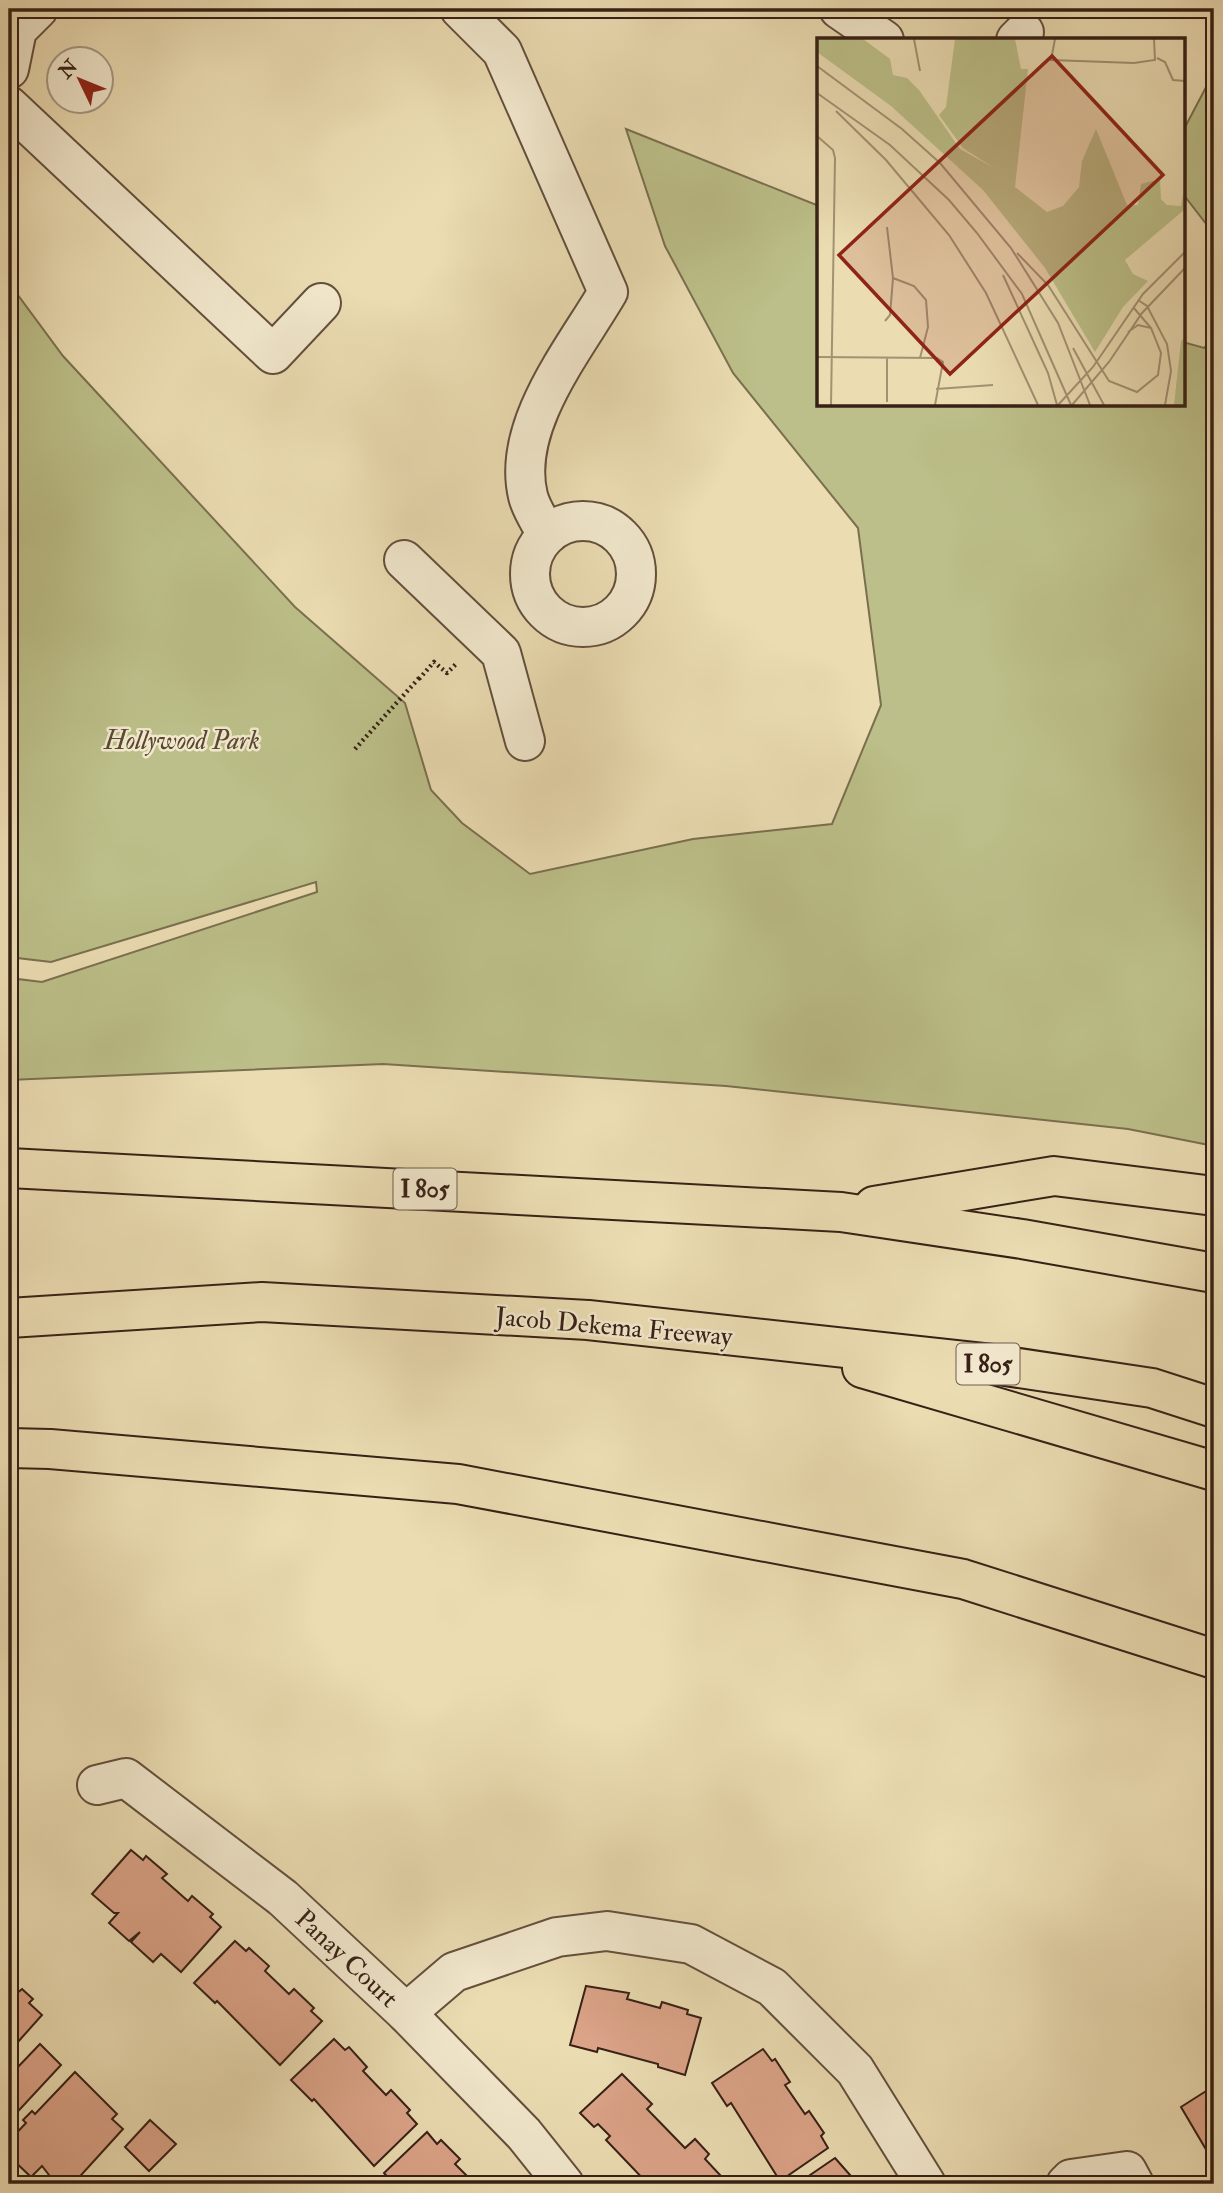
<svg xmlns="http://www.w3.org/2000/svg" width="1223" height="2193" font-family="'IM FELL Double Pica',serif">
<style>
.green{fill:#bcbf89;stroke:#7a7050;stroke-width:2}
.building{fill:#dba388;stroke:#372016;stroke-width:2}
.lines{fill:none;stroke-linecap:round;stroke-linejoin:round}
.minor-casing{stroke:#644f3d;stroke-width:42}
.highway-casing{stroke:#372016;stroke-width:42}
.path{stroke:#372016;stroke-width:4.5;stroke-dasharray:2 3.5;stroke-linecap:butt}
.minor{stroke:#f2e8cd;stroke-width:38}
.highway{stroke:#ebdcb2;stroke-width:38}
.labels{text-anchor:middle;stroke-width:5;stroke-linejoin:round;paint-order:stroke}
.shield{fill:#f2e8cd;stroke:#6f5c4d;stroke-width:2}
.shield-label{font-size:24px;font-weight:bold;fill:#372016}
.park-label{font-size:26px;font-style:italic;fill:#584833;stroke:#f2e8cd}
.street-label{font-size:26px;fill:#372016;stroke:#f2e8cd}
.inset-road{fill:none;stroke:#a39174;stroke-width:2}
.view{fill:#8f2418;fill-opacity:0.15;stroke:#8f2418;stroke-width:3.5}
.inset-edge{fill:none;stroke:#372016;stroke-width:3.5}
</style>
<rect width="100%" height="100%" fill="#ebdcb2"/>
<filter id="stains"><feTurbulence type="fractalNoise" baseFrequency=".00286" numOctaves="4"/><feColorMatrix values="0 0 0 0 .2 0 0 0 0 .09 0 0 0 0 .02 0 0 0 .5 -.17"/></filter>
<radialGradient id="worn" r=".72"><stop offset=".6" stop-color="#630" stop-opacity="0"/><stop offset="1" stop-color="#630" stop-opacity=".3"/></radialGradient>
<g class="green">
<path d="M 1214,72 L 1214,234 L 1183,194 L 1183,131 Z"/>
<path d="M 626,129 L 819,206 L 819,404 L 1183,404 L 1183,342 L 1204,348 L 1214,338 L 1214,1146 L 1128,1129 L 726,1086 L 383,1064 L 9,1080 L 9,978 L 42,982 L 317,892 L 316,882 L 51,962 L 9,957 L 9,283 L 63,356 L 295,607 L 405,703 L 431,790 L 462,823 L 530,874 L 693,839 L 832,824 L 881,705 L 858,528 L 733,373 L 665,246 Z"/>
</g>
<g class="building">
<path d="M 131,1850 L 143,1860 L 146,1856 L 167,1874 L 162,1878 L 188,1901 L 192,1896 L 213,1914 L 210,1917 L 221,1927 L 181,1972 L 161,1954 L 153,1962 L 131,1942 L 140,1932 L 129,1941 L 109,1923 L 118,1913 L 114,1913 L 92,1894 Z"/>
<path d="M 235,1941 L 246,1951 L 249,1948 L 269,1966 L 265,1971 L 289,1994 L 294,1989 L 314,2008 L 311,2011 L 322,2021 L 280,2065 L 217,2001 L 215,2003 L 194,1983 Z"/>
<path d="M 586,1986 L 629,1993 L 627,1999 L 660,2008 L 662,2002 L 688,2010 L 687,2014 L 701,2018 L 685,2075 L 658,2067 L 658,2064 L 598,2048 L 597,2052 L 570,2045 Z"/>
<path d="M 22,1989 L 33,1999 L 29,2003 L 42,2015 L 17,2043 L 9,2036 L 9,2000 Z"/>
<path d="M 334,2039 L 345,2050 L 349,2047 L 367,2067 L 363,2071 L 386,2095 L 391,2090 L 410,2110 L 407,2113 L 417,2124 L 374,2166 L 314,2099 L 312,2101 L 291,2080 Z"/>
<path d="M 40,2044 L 61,2065 L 9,2121 L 9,2062 L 16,2069 Z"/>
<path d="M 763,2049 L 772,2061 L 775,2059 L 790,2082 L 785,2085 L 805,2114 L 809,2111 L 824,2133 L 821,2136 L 828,2148 L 780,2181 L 731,2103 L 727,2106 L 712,2083 Z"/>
<path d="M 75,2072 L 117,2114 L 112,2119 L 123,2129 L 73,2184 L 56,2184 L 42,2166 L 31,2177 L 9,2156 L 9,2141 L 26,2123 L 23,2120 L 32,2111 L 35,2114 Z"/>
<path d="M 622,2074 L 652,2104 L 647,2109 L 685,2148 L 695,2139 L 709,2154 L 705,2159 L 720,2175 L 710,2184 L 648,2184 L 606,2140 L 610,2136 L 598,2124 L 594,2127 L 580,2113 Z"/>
<path d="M 1214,2086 L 1214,2163 L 1181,2107 Z"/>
<path d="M 150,2120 L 176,2144 L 149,2171 L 125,2147 Z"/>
<path d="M 427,2132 L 437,2144 L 441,2140 L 460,2159 L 455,2164 L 475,2184 L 394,2184 L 384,2173 Z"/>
<path d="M 835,2158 L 858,2184 L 797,2184 Z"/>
<path d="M 132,2177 L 140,2184 L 120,2184 Z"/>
</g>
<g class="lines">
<defs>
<g id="minor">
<path d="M 460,9 L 502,51 L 608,292 C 574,350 511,426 528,496 C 531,509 541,523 547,535"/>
<path d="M 839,9 L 884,40"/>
<path d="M 1016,40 L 1024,32"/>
<path d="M 9,69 L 17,30 L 38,9"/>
<path d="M 9,106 L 273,354 L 321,303"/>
<circle cx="583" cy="574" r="53"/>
<path d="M 404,560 L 501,653 L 525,741"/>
<path d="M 97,1785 L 126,1778 L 283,1898 L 406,2013 L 524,2134 L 564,2184"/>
<path d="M 406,2013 L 454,1972 L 557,1937 L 607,1931 L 691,1944 L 772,1987 L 855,2070 L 926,2184"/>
<path d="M 1066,2184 L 1071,2179 L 1127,2171 L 1134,2184"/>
</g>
<g id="highway">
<path d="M 9,1168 L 841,1212 L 1022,1239 L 1214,1273"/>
<path d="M 874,1206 L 1054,1176 L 1214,1196"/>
<path d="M 9,1318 L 262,1302 L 588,1320 L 992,1364 L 1152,1388 L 1214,1408"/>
<path d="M 862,1368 L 1214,1471"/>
<path d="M 9,1448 L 50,1449 L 458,1484 L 963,1579 L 1214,1659"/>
</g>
</defs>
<use href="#minor" class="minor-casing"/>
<use href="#highway" class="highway-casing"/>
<g class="path">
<path d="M 419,679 L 434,662 L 447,673 L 457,663"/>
<path d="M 355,749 L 420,677"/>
</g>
<use href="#minor" class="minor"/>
<use href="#highway" class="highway"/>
</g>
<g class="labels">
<g class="shield">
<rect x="393.5" y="1168.5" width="63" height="41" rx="5"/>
<rect x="956.5" y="1343.5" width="63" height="41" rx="5"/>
</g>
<g class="shield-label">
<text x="425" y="1197">I 805</text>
<text x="988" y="1372">I 805</text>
</g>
<g class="park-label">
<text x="182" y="749">Hollywood Park</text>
</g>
<g class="street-label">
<text transform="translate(614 1326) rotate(5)" y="9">Jacob Dekema Freeway</text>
<text transform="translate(347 1958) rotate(43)" y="9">Panay Court</text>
</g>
</g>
<g transform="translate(817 38)">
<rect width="368" height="368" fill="#ebdcb2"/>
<path d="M 0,1 L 46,1 L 73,21 L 76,37 L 90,40 L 102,52 L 143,111 L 177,130 L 146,110 L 122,77 L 129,69 L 138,1 L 198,1 L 204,31 L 211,31 L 198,149 L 230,174 L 246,168 L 262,149 L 265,123 L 279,91 L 310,167 L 321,167 L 324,146 L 343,141 L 344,161 L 350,167 L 364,168 L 367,151 L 367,172 L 308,222 L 316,236 L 331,243 L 306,269 L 278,314 L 228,230 L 166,152 L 74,68 L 0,14 ZM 367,300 L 367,367 L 357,367 L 364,303 Z" fill="#bcbf89"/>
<path class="inset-road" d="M 97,1 L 103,33M 238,1 L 234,22 L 317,25 L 338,22 L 337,1M 340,20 L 348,24 L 356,42 L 368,43M 0,28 L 85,91 L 123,125 L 194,210 L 241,285 L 273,367M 0,55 L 73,107 L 132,162 L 160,195 L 205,256 L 254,367M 19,73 L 69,122 L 132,197 L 169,255 L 221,367M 0,98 L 16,112 L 18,120 L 14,367M 200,215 L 231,247 L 292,343 L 320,354 L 341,337 L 344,315 L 334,290 L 316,269M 186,237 L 231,335 L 240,367M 76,240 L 97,248 L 109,262 L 111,289 L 103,320M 321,262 L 330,268 L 350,306 L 354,333 L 348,367M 68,283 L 73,277 L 76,240 L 70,189M 311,294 L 321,287 L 334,290M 256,310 L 287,367M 0,319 L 120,320 L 126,324 L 118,367M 70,319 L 70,364M 119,351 L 176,347M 241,367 L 276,329 L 326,256 L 368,214M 255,367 L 292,324 L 325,275 L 368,230"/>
<path class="view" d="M 235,18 L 346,137 L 133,336 L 22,217 Z"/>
<rect width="368" height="368" class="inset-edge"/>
</g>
<rect width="1223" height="2193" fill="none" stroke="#ebdcb2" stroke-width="35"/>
<rect x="10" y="10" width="1202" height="2172" fill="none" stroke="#372016" stroke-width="3.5"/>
<rect x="18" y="18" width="1188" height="2158" fill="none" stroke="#372016" stroke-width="2"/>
<g transform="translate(80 80) rotate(313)"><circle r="33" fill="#f2e8cd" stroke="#a79884" stroke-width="2"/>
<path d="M0-5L12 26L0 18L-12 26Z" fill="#8f2418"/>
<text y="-10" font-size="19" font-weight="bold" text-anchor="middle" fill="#372016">N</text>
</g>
<rect width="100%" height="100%" filter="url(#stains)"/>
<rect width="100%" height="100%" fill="url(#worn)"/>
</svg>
